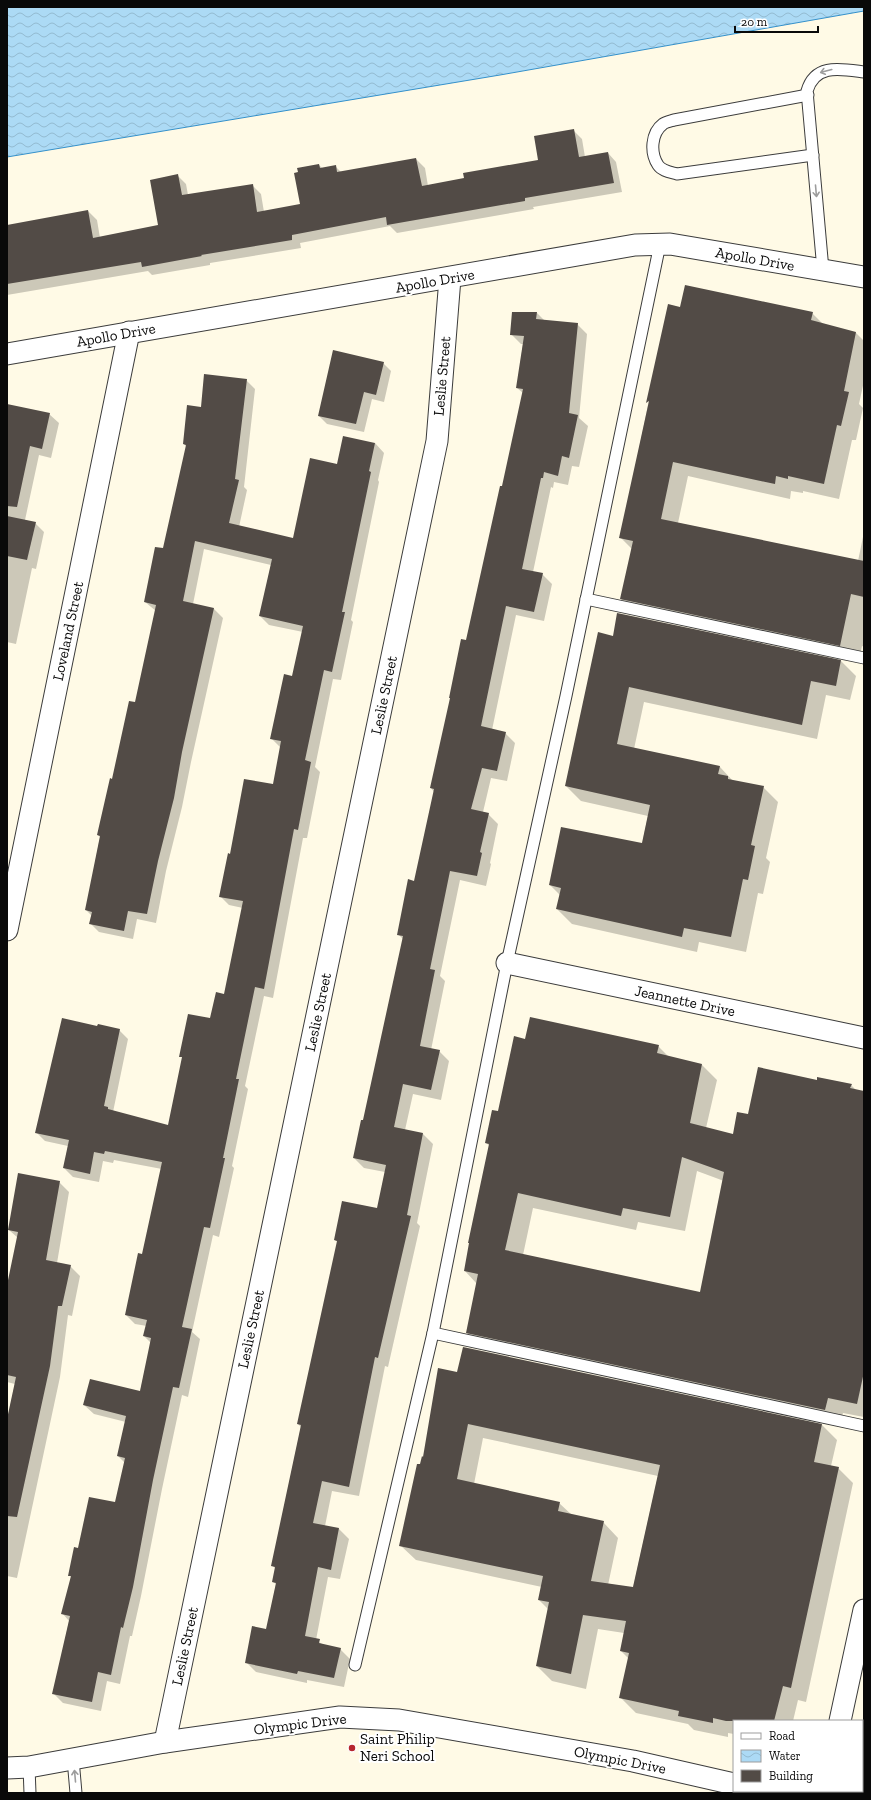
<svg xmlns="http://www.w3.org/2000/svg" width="871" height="1800" font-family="'Zilla Slab',serif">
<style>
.water{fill:url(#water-waves);stroke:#3490ca}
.shadow{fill:#0003;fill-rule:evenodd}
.building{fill:#524b46;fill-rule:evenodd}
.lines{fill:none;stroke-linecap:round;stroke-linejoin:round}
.lane-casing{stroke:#3c3c3c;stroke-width:13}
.street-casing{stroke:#3c3c3c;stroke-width:23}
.lane{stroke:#fff;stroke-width:11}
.street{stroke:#fff;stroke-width:21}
.oneway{stroke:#9d9d9d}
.poi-dot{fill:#b6252e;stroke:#fff;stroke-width:1.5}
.labels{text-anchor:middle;stroke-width:4;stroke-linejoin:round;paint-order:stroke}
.street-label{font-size:15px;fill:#090909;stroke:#fff}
.poi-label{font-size:15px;fill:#090909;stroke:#fff;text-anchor:start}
</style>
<defs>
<pattern id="water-waves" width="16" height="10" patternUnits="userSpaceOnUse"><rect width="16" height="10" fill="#acdaf5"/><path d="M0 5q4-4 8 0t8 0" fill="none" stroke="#93bad1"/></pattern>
</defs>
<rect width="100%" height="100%" fill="#fffae6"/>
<path class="water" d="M 7,7 L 864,7 L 864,11 L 500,75 L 7,157 Z"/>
<g class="shadow">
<path d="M 573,130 L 582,139 L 585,157 L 608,153 L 616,162 L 622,192 L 533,207 L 534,209 L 397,233 L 390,226 L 300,243 L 301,248 L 210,263 L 210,265 L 152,275 L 148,271 L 7,295 L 7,226 L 88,211 L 97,220 L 100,238 L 160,226 L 177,175 L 186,184 L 188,195 L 252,185 L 261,194 L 264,212 L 301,205 L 319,165 L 323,169 L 335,166 L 342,173 L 416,159 L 425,168 L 428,186 L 465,179 L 539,161 Z"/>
<path d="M 668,306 L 681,309 L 812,313 L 824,325 L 856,333 L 864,341 L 864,381 L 859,404 L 863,408 L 856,440 L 852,440 L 839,499 L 803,491 L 803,493 L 791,491 L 790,499 L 688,476 L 678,523 L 858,561 L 864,532 L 864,647 L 862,646 L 859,661 L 636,614 L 621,599 L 632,549 L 621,538 Z"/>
<path d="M 537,313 L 545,321 L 577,324 L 587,334 L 579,418 L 588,426 L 579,467 L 572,466 L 568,485 L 554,482 L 553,488 L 551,487 L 533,572 L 542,574 L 552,584 L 544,621 L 516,615 L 492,730 L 505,733 L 515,743 L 507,781 L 491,778 L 483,812 L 488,814 L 498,824 L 490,863 L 491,864 L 486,886 L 460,880 L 440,976 L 445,981 L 431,1050 L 439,1051 L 449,1061 L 441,1100 L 413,1094 L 405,1130 L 423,1134 L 433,1144 L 417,1223 L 420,1226 L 388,1367 L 385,1366 L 359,1496 L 332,1491 L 325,1526 L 339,1529 L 349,1539 L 340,1579 L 328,1577 L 316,1640 L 325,1646 L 340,1649 L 350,1659 L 344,1687 L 307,1680 L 307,1683 L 256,1672 L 246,1662 L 267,1630 L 276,1584 L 273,1582 L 276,1569 L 272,1565 L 301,1427 L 298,1424 L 338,1242 L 335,1240 L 378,1210 L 385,1172 L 364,1168 L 354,1158 L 364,1121 L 404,940 L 398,934 L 415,882 L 434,792 L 431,788 L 503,487 L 523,393 L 517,388 L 523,344 L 521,344 L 511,334 Z"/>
<path d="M 383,363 L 391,371 L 384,402 L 372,399 L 364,432 L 327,424 L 319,416 Z"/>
<path d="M 246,380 L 255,389 L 244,487 L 247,490 L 239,527 L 293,539 L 337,465 L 375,443 L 384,453 L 378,480 L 379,482 L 351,620 L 353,622 L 341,680 L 333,679 L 315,767 L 320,772 L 307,838 L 303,838 L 273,998 L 264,996 L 245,1086 L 248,1089 L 232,1166 L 234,1168 L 219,1237 L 213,1235 L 192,1332 L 200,1339 L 188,1397 L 182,1395 L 162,1489 L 141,1596 L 132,1636 L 130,1636 L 120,1684 L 107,1681 L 101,1711 L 63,1703 L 54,1694 L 69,1621 L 63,1614 L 71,1577 L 69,1575 L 79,1549 L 116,1504 L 125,1463 L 118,1456 L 126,1422 L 94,1414 L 84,1405 L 140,1392 L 151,1343 L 144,1336 L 147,1326 L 135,1324 L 126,1315 L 143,1255 L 162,1169 L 114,1160 L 113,1163 L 103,1161 L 99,1182 L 73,1177 L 64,1168 L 68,1146 L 45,1141 L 36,1132 L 98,1027 L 119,1030 L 128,1039 L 113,1112 L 169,1127 L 183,1059 L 181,1056 L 211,1019 L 225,995 L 243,908 L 229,905 L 220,896 L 230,855 L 274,786 L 281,748 L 271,738 L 293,677 L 303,632 L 269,625 L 260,616 L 271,565 L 204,549 L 193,604 L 214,609 L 223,618 L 191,762 L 182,807 L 166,871 L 156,923 L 137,919 L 133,939 L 99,932 L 90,923 L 92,916 L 86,910 L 100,837 L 98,835 L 136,704 L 156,611 L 145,602 L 164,549 L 187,447 L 184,444 L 202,408 Z"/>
<path d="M 7,405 L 49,414 L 59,423 L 51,458 L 39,455 L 25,520 L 35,523 L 44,532 L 36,569 L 32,568 L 16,644 L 7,642 Z"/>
<path d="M 614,637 L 841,661 L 856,676 L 850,700 L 826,695 L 817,739 L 644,702 L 634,749 L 720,767 L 733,781 L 763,787 L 778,802 L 766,858 L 770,862 L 763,894 L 758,893 L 746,952 L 699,942 L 697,952 L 572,924 L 557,909 L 560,895 L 550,885 L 642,844 L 648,816 L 581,801 L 566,786 Z"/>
<path d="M 526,1041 L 658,1046 L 669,1057 L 702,1065 L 717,1080 L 706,1128 L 734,1135 L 749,1115 L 817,1081 L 851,1085 L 857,1091 L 864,1092 L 864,1417 L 843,1413 L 840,1425 L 482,1348 L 467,1333 L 477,1284 L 465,1271 L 490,1146 L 486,1143 ZM 697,1171 L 724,1181 L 701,1293 L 523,1255 L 533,1208 L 636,1230 L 638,1222 L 685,1231 Z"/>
<path d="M 59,1182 L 69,1192 L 57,1263 L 70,1266 L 80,1276 L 72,1316 L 68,1315 L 60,1377 L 17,1578 L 7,1576 L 7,1421 L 15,1384 L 7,1382 L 7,1290 L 18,1238 L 9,1230 Z"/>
<path d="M 458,1373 L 822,1425 L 837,1440 L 831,1466 L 838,1468 L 853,1483 L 806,1702 L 798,1700 L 793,1721 L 734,1721 L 734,1734 L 728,1733 L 728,1737 L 694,1730 L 688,1724 L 636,1713 L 621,1698 L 629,1659 L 621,1651 L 624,1633 L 598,1629 L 586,1689 L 552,1681 L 537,1666 L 548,1609 L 539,1600 L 542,1587 L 416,1560 L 400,1545 L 421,1466 ZM 483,1438 L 658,1476 L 633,1588 L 608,1585 L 618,1538 L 603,1522 L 572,1515 L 559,1503 L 474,1484 Z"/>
</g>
<g class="building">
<path d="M 574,129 L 579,157 L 608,152 L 614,183 L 525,198 L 525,201 L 387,225 L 386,217 L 292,235 L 292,240 L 201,255 L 202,256 L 142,267 L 141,262 L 7,284 L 7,225 L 88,210 L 93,238 L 158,225 L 150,180 L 178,174 L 182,195 L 253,184 L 257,212 L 300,204 L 294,173 L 298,172 L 297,168 L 319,164 L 320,168 L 336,165 L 337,172 L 416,158 L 422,186 L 464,178 L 463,173 L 538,160 L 534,136 Z"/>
<path d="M 685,285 L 813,312 L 811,320 L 856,332 L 844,391 L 849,392 L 841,426 L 837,425 L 824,484 L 788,476 L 788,479 L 776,476 L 775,484 L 673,462 L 661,519 L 864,561 L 864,597 L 851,594 L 840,646 L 620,599 L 633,541 L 619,538 L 649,401 L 646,403 L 668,304 L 680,307 Z"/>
<path d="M 512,312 L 537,312 L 536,319 L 578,323 L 569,413 L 578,415 L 569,458 L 562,456 L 558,476 L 544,472 L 543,478 L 541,478 L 522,569 L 543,573 L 534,612 L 506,606 L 481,726 L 506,732 L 497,771 L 482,768 L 471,809 L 489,813 L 480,852 L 482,853 L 477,876 L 450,871 L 430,969 L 435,970 L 420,1046 L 440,1050 L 431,1090 L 403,1084 L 394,1127 L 423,1133 L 407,1215 L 411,1216 L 378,1358 L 375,1357 L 349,1487 L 322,1481 L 313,1523 L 339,1528 L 331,1570 L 318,1567 L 305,1636 L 320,1639 L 319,1643 L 341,1648 L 334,1678 L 298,1671 L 297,1674 L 245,1663 L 252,1626 L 266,1629 L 276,1583 L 272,1582 L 275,1567 L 271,1566 L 301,1425 L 297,1424 L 337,1241 L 334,1240 L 342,1201 L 377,1208 L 386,1165 L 353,1158 L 361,1120 L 363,1120 L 403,936 L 397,935 L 408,879 L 414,881 L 434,789 L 430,788 L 450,698 L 449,698 L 461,639 L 466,640 L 500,486 L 502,486 L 523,389 L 516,388 L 524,336 L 510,335 Z"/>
<path d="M 333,350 L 384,362 L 376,395 L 364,392 L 356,424 L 318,416 Z"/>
<path d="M 204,374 L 247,379 L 235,479 L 239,480 L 229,523 L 293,538 L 310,458 L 337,464 L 343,436 L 375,443 L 369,471 L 371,472 L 342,612 L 345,612 L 332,672 L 324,670 L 305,760 L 311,762 L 298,830 L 294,829 L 264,989 L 255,987 L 236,1079 L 239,1079 L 223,1158 L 225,1158 L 210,1228 L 204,1227 L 182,1327 L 192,1329 L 179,1388 L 173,1387 L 153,1480 L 133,1587 L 123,1628 L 121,1627 L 111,1675 L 98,1672 L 92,1702 L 52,1694 L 70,1616 L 61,1614 L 71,1576 L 68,1576 L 74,1547 L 78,1548 L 89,1497 L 115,1502 L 125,1458 L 117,1456 L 126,1416 L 83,1405 L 90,1379 L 140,1391 L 151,1338 L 143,1336 L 147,1320 L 125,1315 L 138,1253 L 142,1254 L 162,1162 L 105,1151 L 104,1154 L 94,1152 L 90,1174 L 63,1168 L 69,1140 L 35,1133 L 62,1018 L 97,1026 L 98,1024 L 120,1029 L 104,1106 L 108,1107 L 108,1109 L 168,1125 L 182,1057 L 179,1057 L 188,1014 L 210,1018 L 216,992 L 224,994 L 243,901 L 219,897 L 228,853 L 230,854 L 244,779 L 273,784 L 281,741 L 270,739 L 284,674 L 292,676 L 303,626 L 259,616 L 272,559 L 195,541 L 183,601 L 214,608 L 182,752 L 174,798 L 158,861 L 147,914 L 128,911 L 124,931 L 89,924 L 92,912 L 85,910 L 100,836 L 97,835 L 110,778 L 112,779 L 129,701 L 135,702 L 156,605 L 144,602 L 155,547 L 163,548 L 186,445 L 183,444 L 187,405 L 201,407 Z"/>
<path d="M 7,404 L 50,413 L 42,449 L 30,446 L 17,507 L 7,506 Z"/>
<path d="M 7,516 L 36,522 L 27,560 L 7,556 Z"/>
<path d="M 617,613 L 841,660 L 836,686 L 811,681 L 802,725 L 629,687 L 617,744 L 720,766 L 718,774 L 728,776 L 728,779 L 764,786 L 751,845 L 755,846 L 748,880 L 743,879 L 731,937 L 684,928 L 682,937 L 556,909 L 561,888 L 549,885 L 561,827 L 642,843 L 650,805 L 565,786 L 598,632 L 613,636 Z"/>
<path d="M 530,1017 L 659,1045 L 657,1053 L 702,1064 L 690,1123 L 733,1134 L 737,1112 L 748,1114 L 758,1067 L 817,1080 L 817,1077 L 852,1084 L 850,1088 L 864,1091 L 864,1372 L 857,1404 L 828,1398 L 825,1410 L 466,1333 L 478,1274 L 464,1271 L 469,1243 L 468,1243 L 489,1144 L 485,1143 L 492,1110 L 498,1111 L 514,1036 L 525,1039 ZM 682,1157 L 724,1172 L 700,1292 L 505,1250 L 518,1193 L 621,1216 L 623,1208 L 670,1217 Z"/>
<path d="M 18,1173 L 60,1181 L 46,1260 L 71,1265 L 62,1306 L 58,1306 L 50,1366 L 17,1517 L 7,1516 L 7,1419 L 16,1377 L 7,1375 L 7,1285 L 18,1232 L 8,1230 Z"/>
<path d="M 463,1347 L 822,1424 L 814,1462 L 839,1467 L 791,1688 L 783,1686 L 774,1721 L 726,1721 L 713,1718 L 713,1723 L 678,1716 L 679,1711 L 619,1698 L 629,1653 L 620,1651 L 626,1621 L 583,1615 L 571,1674 L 536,1666 L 549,1602 L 538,1600 L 543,1576 L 399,1546 L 417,1464 L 420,1464 L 422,1456 L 423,1457 L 438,1368 L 457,1372 ZM 468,1424 L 660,1465 L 633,1587 L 591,1581 L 604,1521 L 558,1511 L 560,1502 L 457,1479 Z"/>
</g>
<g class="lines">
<defs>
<g id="lane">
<path d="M 808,95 L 674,120 C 671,121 666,122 663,124 C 651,133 650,153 658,165 C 662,171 670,172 677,174 L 813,155"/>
<path d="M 660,244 L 566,696 L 507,963 L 433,1333 L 864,1426"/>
<path d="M 823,270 L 807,91 C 815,63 841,69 864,72"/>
<path d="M 586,599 L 864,658"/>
<path d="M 355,1665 L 433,1333"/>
<path d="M 73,1759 L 76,1793"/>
<path d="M 29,1767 L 30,1793"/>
</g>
<g id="street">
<path d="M 7,354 L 635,245 L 670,244 L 864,277"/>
<path d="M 7,930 L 129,332"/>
<path d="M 507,963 L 864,1038"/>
<path d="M 840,1721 L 864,1610"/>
<path d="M 165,1742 L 437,441 L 450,278"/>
<path d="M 7,1768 L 29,1767 L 165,1742 L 340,1717 L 399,1720 L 633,1761 L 734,1784"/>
<path d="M 766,1791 L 775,1793"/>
<path d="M 825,1793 L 825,1791"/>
</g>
</defs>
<use href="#lane" class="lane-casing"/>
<use href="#street" class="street-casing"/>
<use href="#lane" class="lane"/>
<use href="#street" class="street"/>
</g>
<defs><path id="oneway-shaft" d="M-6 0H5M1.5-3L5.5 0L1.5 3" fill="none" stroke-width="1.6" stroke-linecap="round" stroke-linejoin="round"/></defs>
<g class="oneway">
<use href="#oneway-shaft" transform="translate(826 71) rotate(165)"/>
<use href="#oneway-shaft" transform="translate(816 191) rotate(85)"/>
<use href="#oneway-shaft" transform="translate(75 1776) rotate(-95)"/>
</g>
<circle class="poi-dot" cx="352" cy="1748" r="4"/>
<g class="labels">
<g class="street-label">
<text transform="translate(755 259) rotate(10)" y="5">Apollo Drive</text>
<text transform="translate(435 281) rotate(-10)" y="5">Apollo Drive</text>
<text transform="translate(116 335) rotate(-10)" y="5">Apollo Drive</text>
<text transform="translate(442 376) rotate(-85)" y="5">Leslie Street</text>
<text transform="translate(68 631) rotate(-78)" y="5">Loveland Street</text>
<text transform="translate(384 695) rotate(-78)" y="5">Leslie Street</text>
<text transform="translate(685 1001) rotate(12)" y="5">Jeannette Drive</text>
<text transform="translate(318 1012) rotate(-78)" y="5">Leslie Street</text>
<text transform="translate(251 1329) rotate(-78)" y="5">Leslie Street</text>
<text transform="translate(185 1646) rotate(-78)" y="5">Leslie Street</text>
<text transform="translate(300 1724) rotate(-7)" y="5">Olympic Drive</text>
<text transform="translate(620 1760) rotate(11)" y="5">Olympic Drive</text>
</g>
<g class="poi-label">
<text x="360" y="1744">Saint Philip<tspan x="360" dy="17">Neri School</tspan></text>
</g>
</g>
<rect width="871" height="1800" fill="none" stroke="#090909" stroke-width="16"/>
<rect x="733" y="1720" width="130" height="72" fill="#ffffff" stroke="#9d9d9d"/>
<rect x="741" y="1733" width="20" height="6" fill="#ffffff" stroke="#9d9d9d"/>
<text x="769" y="1740" font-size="12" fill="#090909">Road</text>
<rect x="741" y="1750" width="20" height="12" fill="url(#water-waves)" stroke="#9d9d9d"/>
<text x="769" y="1760" font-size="12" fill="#090909">Water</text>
<rect x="741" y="1770" width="20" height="12" fill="#524b46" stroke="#9d9d9d"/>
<text x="769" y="1780" font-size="12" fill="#090909">Building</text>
<path d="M735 26v6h83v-6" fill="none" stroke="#090909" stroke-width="2"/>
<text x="741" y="26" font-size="12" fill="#090909" stroke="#ffffff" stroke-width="3" paint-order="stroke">20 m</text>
</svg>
